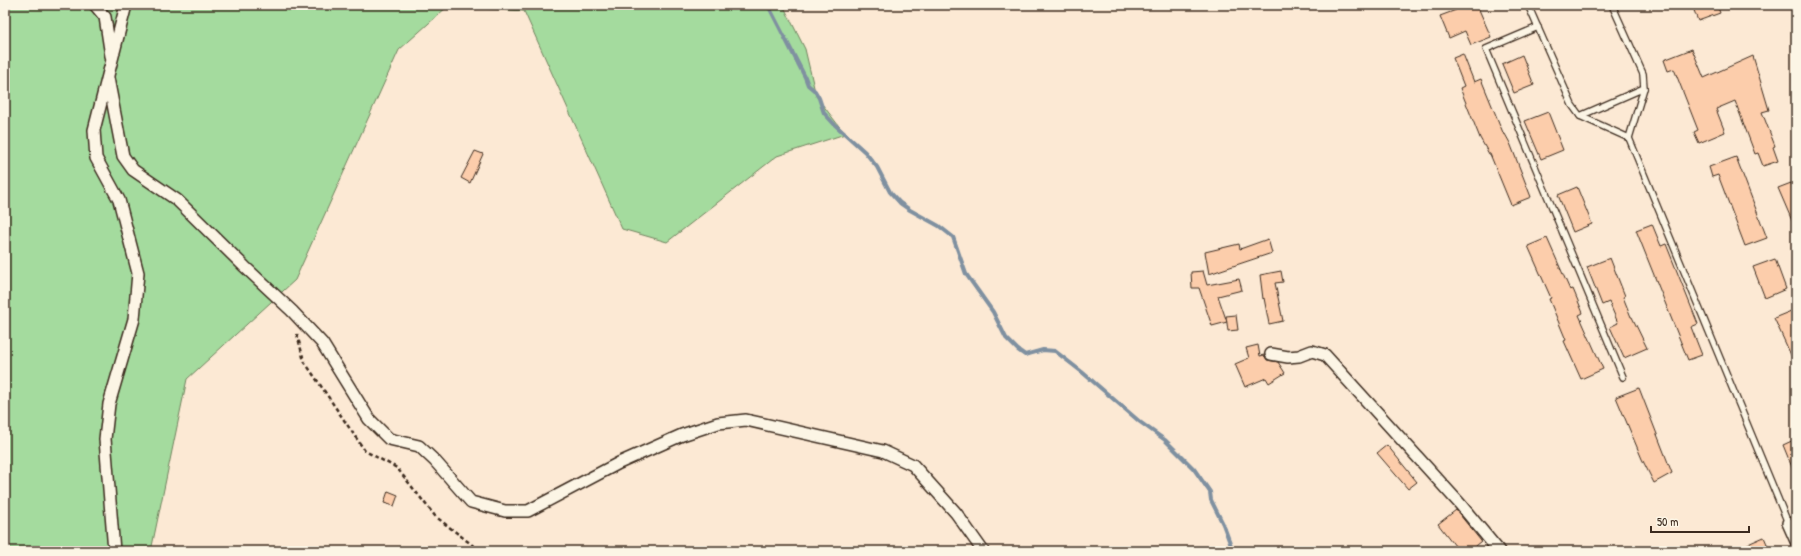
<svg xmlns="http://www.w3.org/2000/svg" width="1801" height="556" font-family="'Patrick Hand',sans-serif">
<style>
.green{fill:#a4db9e;stroke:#70825e}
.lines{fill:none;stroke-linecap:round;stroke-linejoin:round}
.stream{stroke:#7f90a0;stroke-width:4}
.building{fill:#fccdab;stroke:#3b2a1e}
.service-casing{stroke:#3b2a1e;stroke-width:8}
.minor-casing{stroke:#3b2a1e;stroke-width:14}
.path{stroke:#3b2a1e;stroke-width:2.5;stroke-dasharray:4 3;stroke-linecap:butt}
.service{stroke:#fcf5e5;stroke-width:5.5}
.minor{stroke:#fcf5e5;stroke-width:11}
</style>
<rect width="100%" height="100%" fill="#fce9d4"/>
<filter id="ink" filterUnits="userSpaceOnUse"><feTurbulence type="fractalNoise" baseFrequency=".025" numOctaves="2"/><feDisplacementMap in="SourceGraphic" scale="8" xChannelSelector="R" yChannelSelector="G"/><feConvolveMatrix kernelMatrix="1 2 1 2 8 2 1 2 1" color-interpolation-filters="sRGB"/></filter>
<g filter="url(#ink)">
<path class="green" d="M 5,5 L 783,5 L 805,49 L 816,96 L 845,134 L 777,156 L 667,242 L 622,229 L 524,11 L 448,6 L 399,50 L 295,280 L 187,379 L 151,551 L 5,551 Z"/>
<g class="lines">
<path class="stream" d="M 768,5 L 805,77 L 808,85 L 815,91 L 819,98 L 824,113 L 834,124 L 865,152 L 877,167 L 890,192 L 900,203 L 910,210 L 939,226 L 953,237 L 966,274 L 993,312 L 1006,338 L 1018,350 L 1025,355 L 1043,350 L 1055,351 L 1082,372 L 1140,422 L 1165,440 L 1194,469 L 1210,492 L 1211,500 L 1223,524 L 1233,551"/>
</g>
<g class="building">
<path d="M 1454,5 L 1477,5 L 1491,37 L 1471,45 L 1465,31 L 1449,38 L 1440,16 L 1456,10 Z"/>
<path d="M 1692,5 L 1717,5 L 1720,13 L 1698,21 Z"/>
<path d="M 1692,49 L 1704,78 L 1753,56 L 1769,110 L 1762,112 L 1775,146 L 1773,147 L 1778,161 L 1763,166 L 1758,153 L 1755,154 L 1735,101 L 1716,109 L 1725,132 L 1699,143 L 1694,132 L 1698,130 L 1674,69 L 1668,71 L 1664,60 Z"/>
<path d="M 1463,54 L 1474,82 L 1481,79 L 1504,135 L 1505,134 L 1510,143 L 1531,197 L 1511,205 L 1490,154 L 1489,154 L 1480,138 L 1460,88 L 1464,86 L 1453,58 Z"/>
<path d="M 1522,55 L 1534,85 L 1514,93 L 1502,64 Z"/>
<path d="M 1548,112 L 1563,150 L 1541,159 L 1525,121 Z"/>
<path d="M 475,151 L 483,154 L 470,183 L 461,178 Z"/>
<path d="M 1736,157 L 1767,238 L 1745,246 L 1718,175 L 1712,177 L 1709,167 Z"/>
<path d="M 1791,183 L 1796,195 L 1796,230 L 1778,188 Z"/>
<path d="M 1577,187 L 1592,224 L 1573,232 L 1558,195 Z"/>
<path d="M 1652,224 L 1661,246 L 1666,244 L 1698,324 L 1691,327 L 1702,355 L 1688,360 L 1636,230 Z"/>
<path d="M 1547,238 L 1570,290 L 1573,289 L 1583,313 L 1579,315 L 1603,369 L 1581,379 L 1564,341 L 1566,340 L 1549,299 L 1551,298 L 1528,246 Z"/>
<path d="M 1268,239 L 1272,253 L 1209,274 L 1205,252 L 1239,244 L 1240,249 Z"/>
<path d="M 1610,258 L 1625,296 L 1623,297 L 1631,317 L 1632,317 L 1647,348 L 1624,358 L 1610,327 L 1618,323 L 1609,302 L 1602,305 L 1587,267 Z"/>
<path d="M 1775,259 L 1786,289 L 1765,298 L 1753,267 Z"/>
<path d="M 1203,271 L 1207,285 L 1239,279 L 1242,290 L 1218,296 L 1227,322 L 1212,326 L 1199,288 L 1192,288 L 1191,272 Z"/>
<path d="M 1281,271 L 1283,282 L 1275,283 L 1283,321 L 1269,324 L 1264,298 L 1263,299 L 1260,275 Z"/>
<path d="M 1796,309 L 1796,366 L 1774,318 Z"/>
<path d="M 1236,315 L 1238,330 L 1228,331 L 1226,316 Z"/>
<path d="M 1258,345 L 1260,356 L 1264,355 L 1267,360 L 1278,362 L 1285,373 L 1269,383 L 1266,378 L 1245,387 L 1235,364 L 1249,358 L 1246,348 Z"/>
<path d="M 1639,388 L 1672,473 L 1654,483 L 1642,459 L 1616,397 Z"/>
<path d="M 1796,439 L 1796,477 L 1783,445 Z"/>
<path d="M 1387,445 L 1417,482 L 1408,489 L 1377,453 Z"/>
<path d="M 388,491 L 398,495 L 394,506 L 384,503 Z"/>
<path d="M 1456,510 L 1481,541 L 1469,551 L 1459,551 L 1438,524 Z"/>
<path d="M 1764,537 L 1770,551 L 1732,551 Z"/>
</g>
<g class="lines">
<defs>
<g id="service">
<path d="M 1528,5 L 1572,105 L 1580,116 L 1629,138"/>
<path d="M 1612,5 L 1643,74 L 1644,88 L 1629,138 L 1788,523"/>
<path d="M 1538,27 L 1486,49 L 1623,377"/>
<path d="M 1580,116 L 1644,88"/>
</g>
<g id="minor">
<path d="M 95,5 L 105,17 L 111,56"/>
<path d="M 108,78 L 123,156 L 133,170 L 177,200 L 245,267 L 292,311 L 322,343 L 369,419 L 389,439 L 419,446 L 435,461 L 471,502 L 505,511 L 528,511 L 619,463 L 682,435 L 718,423 L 746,420 L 883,451 L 913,465 L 956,513 L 983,551"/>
<path d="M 1271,354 L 1288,357 L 1299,356 L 1312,351 L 1325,355 L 1460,504 L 1499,551"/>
<path d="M 1788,523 L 1796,541"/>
<path d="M 114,551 L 105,439 L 109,404 L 134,319 L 138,273 L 119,200 L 96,158 L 94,130 L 126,5"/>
</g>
</defs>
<use href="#service" class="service-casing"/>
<use href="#minor" class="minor-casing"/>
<path class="path" d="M 297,334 L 304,361 L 365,451 L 397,468 L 435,516 L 480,551"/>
<use href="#service" class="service"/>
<use href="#minor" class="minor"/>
</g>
</g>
<rect width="1801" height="556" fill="none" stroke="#fcf5e5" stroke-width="20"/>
<rect x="10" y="10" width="1781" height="536" fill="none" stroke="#3b2a1e" stroke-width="1.5" filter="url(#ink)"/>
<path d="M1651 526v6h98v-6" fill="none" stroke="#3b2a1e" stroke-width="2"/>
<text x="1657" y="526" font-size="12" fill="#3b2a1e" stroke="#fcf5e5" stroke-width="3" paint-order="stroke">50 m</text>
</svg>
